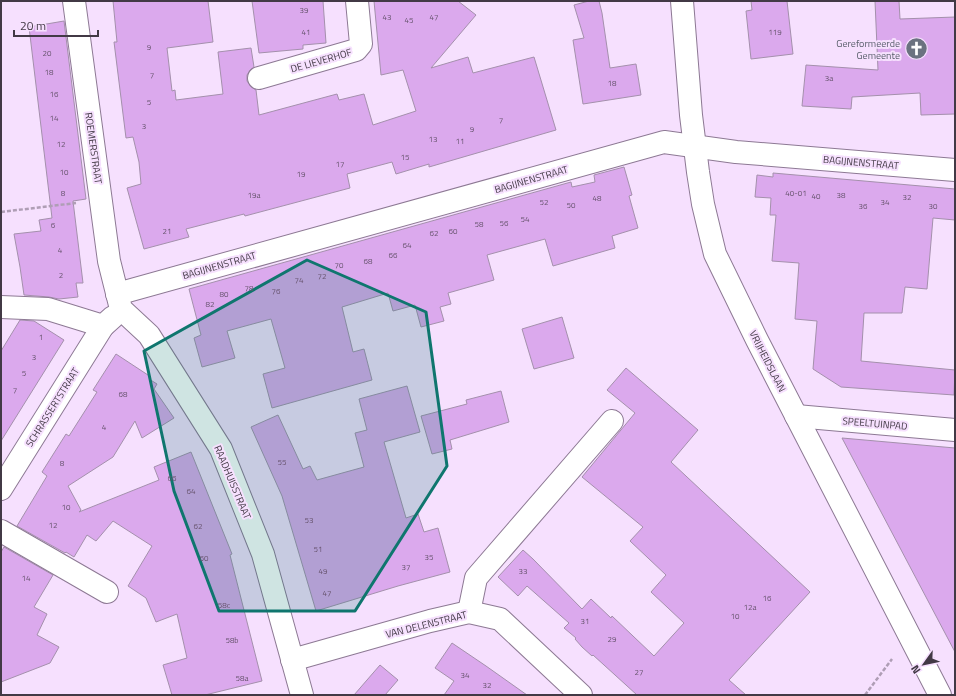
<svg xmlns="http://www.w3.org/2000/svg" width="956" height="696" font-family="'Titillium Web',sans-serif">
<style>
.building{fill:#dba9ed;stroke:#a490ac}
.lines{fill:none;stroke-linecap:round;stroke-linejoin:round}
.minor-casing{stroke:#8d7994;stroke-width:24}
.path{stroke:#af9eb5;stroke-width:2.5;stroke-dasharray:4 2;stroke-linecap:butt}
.minor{stroke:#fff;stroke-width:22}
.marked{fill:#0f766e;fill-opacity:0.2;stroke:#0f766e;stroke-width:3;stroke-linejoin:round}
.labels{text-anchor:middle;stroke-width:4;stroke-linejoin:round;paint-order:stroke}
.number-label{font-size:8px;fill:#68556f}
.worship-label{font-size:10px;fill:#5b616d;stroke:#f6e0fe;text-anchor:end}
.street-label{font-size:10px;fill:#423945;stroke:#f6e0fe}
</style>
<rect width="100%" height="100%" fill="#f6e0fe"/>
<g class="building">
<path d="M 113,1 L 208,1 L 213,42 L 167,48 L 172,91 L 175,90 L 176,100 L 223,94 L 218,52 L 251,48 L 254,67 L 250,70 L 247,75 L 247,81 L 251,87 L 256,90 L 259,115 L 337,94 L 339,100 L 364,94 L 373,125 L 416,111 L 403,70 L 381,75 L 374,1 L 458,1 L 476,15 L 431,68 L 468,57 L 473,73 L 534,57 L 556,130 L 429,167 L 429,164 L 396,174 L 392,162 L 347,174 L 350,188 L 245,216 L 244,214 L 186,229 L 189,237 L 144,249 L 127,188 L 141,184 L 139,162 L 133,137 L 126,138 L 114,42 L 117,42 Z"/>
<path d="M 252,1 L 323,1 L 326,43 L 303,45 L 303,49 L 259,53 Z"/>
<path d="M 589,1 L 599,1 L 602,13 L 610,68 L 636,64 L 641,95 L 583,104 L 573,40 L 584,38 L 574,5 Z"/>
<path d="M 751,1 L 787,1 L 793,54 L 751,59 L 746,11 L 752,10 Z"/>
<path d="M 875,1 L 899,1 L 900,19 L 955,17 L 955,114 L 921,115 L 920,93 L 852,97 L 851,109 L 802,106 L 806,65 L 878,70 Z"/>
<path d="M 64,21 L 86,199 L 73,201 L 83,283 L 76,283 L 78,297 L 59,299 L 49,297 L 24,295 L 20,267 L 14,234 L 41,231 L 39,220 L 52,218 L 29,27 Z"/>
<path d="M 624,167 L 632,195 L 629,196 L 638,228 L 612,236 L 615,248 L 553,266 L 545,239 L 487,255 L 494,280 L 448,293 L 451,304 L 440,307 L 444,321 L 421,327 L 415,305 L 393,311 L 388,293 L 342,307 L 353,352 L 364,349 L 372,380 L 272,408 L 263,374 L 285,368 L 271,319 L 227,331 L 235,358 L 202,367 L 194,338 L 201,335 L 189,289 L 571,182 L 572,187 L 595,182 L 594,175 Z"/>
<path d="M 773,173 L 955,189 L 955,220 L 933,218 L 927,289 L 905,287 L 902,313 L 864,313 L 861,361 L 955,370 L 954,395 L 841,387 L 813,369 L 817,321 L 795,319 L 799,263 L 772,261 L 776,215 L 770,215 L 771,198 L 755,197 L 757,175 L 773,177 Z"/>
<path d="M 562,317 L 574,358 L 534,369 L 522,329 Z"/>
<path d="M 20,320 L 34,321 L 64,340 L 1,441 L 1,351 Z"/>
<path d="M 116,354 L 151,377 L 149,379 L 157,384 L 154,389 L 174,418 L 142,438 L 135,421 L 113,457 L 68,486 L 81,510 L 79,512 L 159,480 L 154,467 L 191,452 L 232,554 L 230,555 L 262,681 L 205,695 L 172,695 L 163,665 L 187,658 L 177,614 L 156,622 L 146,598 L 128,586 L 152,546 L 113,521 L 96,541 L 87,535 L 74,557 L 66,552 L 65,553 L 17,526 L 47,476 L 42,472 L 66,434 L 69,436 L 97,392 L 93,390 Z"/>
<path d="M 626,368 L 698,430 L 671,462 L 810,592 L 729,680 L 746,695 L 637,695 L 593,655 L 592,656 L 582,647 L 575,639 L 576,638 L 564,628 L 569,623 L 527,586 L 518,596 L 498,577 L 523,550 L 533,559 L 582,609 L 591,599 L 611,618 L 612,616 L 654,656 L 684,623 L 651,592 L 666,575 L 630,541 L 643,527 L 582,477 L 635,413 L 607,390 Z"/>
<path d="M 407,386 L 420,432 L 384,442 L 406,518 L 418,514 L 424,532 L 438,528 L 450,572 L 398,586 L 316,611 L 282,496 L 251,427 L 278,415 L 303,469 L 310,466 L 317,480 L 364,467 L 355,433 L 367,430 L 359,399 Z"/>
<path d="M 501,391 L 509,422 L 450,440 L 452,449 L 432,454 L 421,416 L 467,404 L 466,400 Z"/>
<path d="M 842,438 L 955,448 L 955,652 Z"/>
<path d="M 4,547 L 53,575 L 34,607 L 47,614 L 37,635 L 59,647 L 50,663 L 1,682 L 1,552 Z"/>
<path d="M 452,643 L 486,666 L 527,695 L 444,695 L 454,681 L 435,668 Z"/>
<path d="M 380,665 L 398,680 L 385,695 L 354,695 Z"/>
</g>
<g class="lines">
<defs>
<g id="minor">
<path d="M 74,1 L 109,261 L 121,309 L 149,335 L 221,449 L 263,554 L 302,695"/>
<path d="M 682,1 L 691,115 L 698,172 L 703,204 L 715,254 L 757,340 L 940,695"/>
<path d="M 259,78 L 356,50 L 361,44 L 357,1"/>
<path d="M 117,294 L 664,142 L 736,152 L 955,170"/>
<path d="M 1,307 L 48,309 L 103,326 L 113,317"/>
<path d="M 796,416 L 955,430"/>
<path d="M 1,489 L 103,326"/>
<path d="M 1,531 L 107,592"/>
<path d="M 469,612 L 476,578 L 612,421"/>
<path d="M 292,660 L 430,621 L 469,612 L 500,619 L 581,695"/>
</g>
</defs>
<use href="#minor" class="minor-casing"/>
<g class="path">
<path d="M 1,212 L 76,203"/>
<path d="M 865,695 L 892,659"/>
</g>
<use href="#minor" class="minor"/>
</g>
<path class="marked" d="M 307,260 L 426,312 L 447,466 L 355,611 L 219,611 L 174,491 L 144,351 Z"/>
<defs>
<symbol id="church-disc" viewBox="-11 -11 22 22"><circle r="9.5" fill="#6b7280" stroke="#f6e0fe"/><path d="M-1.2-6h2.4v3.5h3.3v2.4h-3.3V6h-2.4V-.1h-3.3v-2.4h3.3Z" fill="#fff"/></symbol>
</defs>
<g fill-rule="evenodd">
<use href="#church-disc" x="904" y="36" width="25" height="25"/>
</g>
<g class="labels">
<g class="number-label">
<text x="304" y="13">39</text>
<text x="387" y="20">43</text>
<text x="434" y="20">47</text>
<text x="409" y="23">45</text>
<text x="306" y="35">41</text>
<text x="775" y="35">119</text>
<text x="149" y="50">9</text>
<text x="47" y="56">20</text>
<text x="49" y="75">18</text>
<text x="152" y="78">7</text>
<text x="829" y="81">3a</text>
<text x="612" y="86">18</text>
<text x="54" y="97">16</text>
<text x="149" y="105">5</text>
<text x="54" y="121">14</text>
<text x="501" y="123">7</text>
<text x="144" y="129">3</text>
<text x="472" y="132">9</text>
<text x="433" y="142">13</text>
<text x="460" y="144">11</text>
<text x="61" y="147">12</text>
<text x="405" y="160">15</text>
<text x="340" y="167">17</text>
<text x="64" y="175">10</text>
<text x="301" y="177">19</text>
<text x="63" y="196">8</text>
<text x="796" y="196">40-01</text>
<text x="254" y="198">19a</text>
<text x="841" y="198">38</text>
<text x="816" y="199">40</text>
<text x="907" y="200">32</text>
<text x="597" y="201">48</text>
<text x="544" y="205">52</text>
<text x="885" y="205">34</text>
<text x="571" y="208">50</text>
<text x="863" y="209">36</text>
<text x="933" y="209">30</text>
<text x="525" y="222">54</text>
<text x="504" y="226">56</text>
<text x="479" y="227">58</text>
<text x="53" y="228">6</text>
<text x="167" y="234">21</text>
<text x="453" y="234">60</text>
<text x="434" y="236">62</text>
<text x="407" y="248">64</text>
<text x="60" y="253">4</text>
<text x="393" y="258">66</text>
<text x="368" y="264">68</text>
<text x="339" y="268">70</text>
<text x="61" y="278">2</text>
<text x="322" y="279">72</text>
<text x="299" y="283">74</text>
<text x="249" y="291">78</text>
<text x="276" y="294">76</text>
<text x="224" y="297">80</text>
<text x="210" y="307">82</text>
<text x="41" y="340">1</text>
<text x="34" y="360">3</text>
<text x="24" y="376">5</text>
<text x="15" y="393">7</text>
<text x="123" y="397">68</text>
<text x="104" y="430">4</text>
<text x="282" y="465">55</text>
<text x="62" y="466">8</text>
<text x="172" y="481">66</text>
<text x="191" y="494">64</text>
<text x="66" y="510">10</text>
<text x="309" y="523">53</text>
<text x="53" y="528">12</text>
<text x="198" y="529">62</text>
<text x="318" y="552">51</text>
<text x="429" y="560">35</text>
<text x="204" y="561">60</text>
<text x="406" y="570">37</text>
<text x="323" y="574">49</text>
<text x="523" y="574">33</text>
<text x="26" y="581">14</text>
<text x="327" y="596">47</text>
<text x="767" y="601">16</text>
<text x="224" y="608">58c</text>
<text x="750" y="610">12a</text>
<text x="735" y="619">10</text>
<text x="585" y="624">31</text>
<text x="612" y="642">29</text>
<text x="232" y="643">58b</text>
<text x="639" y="675">27</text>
<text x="465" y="678">34</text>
<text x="242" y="681">58a</text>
<text x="487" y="688">32</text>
</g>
<g class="worship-label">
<text x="900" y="47">Gereformeerde<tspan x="900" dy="12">Gemeente</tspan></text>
</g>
<g class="street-label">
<text transform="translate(321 60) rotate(-16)" y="4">DE LIEVERHOF</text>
<text transform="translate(94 148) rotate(82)" y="4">ROEMERSTRAAT</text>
<text transform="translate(861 162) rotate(5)" y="4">BAGIJNENSTRAAT</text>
<text transform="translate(531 179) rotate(-16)" y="4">BAGIJNENSTRAAT</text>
<text transform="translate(219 265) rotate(-16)" y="4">BAGIJNENSTRAAT</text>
<text transform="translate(768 361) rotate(63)" y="4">VRIJHEIDSLAAN</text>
<text transform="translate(52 407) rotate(-58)" y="4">SCHRASSERTSTRAAT</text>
<text transform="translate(875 423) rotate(5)" y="4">SPEELTUINPAD</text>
<text transform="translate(233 482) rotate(67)" y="4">RAADHUISSTRAAT</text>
<text transform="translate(426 624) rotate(-14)" y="4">VAN DELENSTRAAT</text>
</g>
</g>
<rect width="956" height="696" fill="none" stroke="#423945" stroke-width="4"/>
<g transform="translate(924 664) rotate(237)" stroke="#f6e0fe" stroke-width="3" paint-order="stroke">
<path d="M0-3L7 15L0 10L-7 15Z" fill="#423945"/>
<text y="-6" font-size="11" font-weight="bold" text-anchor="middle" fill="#423945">N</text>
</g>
<path d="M14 30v6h84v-6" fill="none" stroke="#423945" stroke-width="2"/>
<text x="20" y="30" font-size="12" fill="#423945" stroke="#f6e0fe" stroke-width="3" paint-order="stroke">20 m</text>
</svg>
